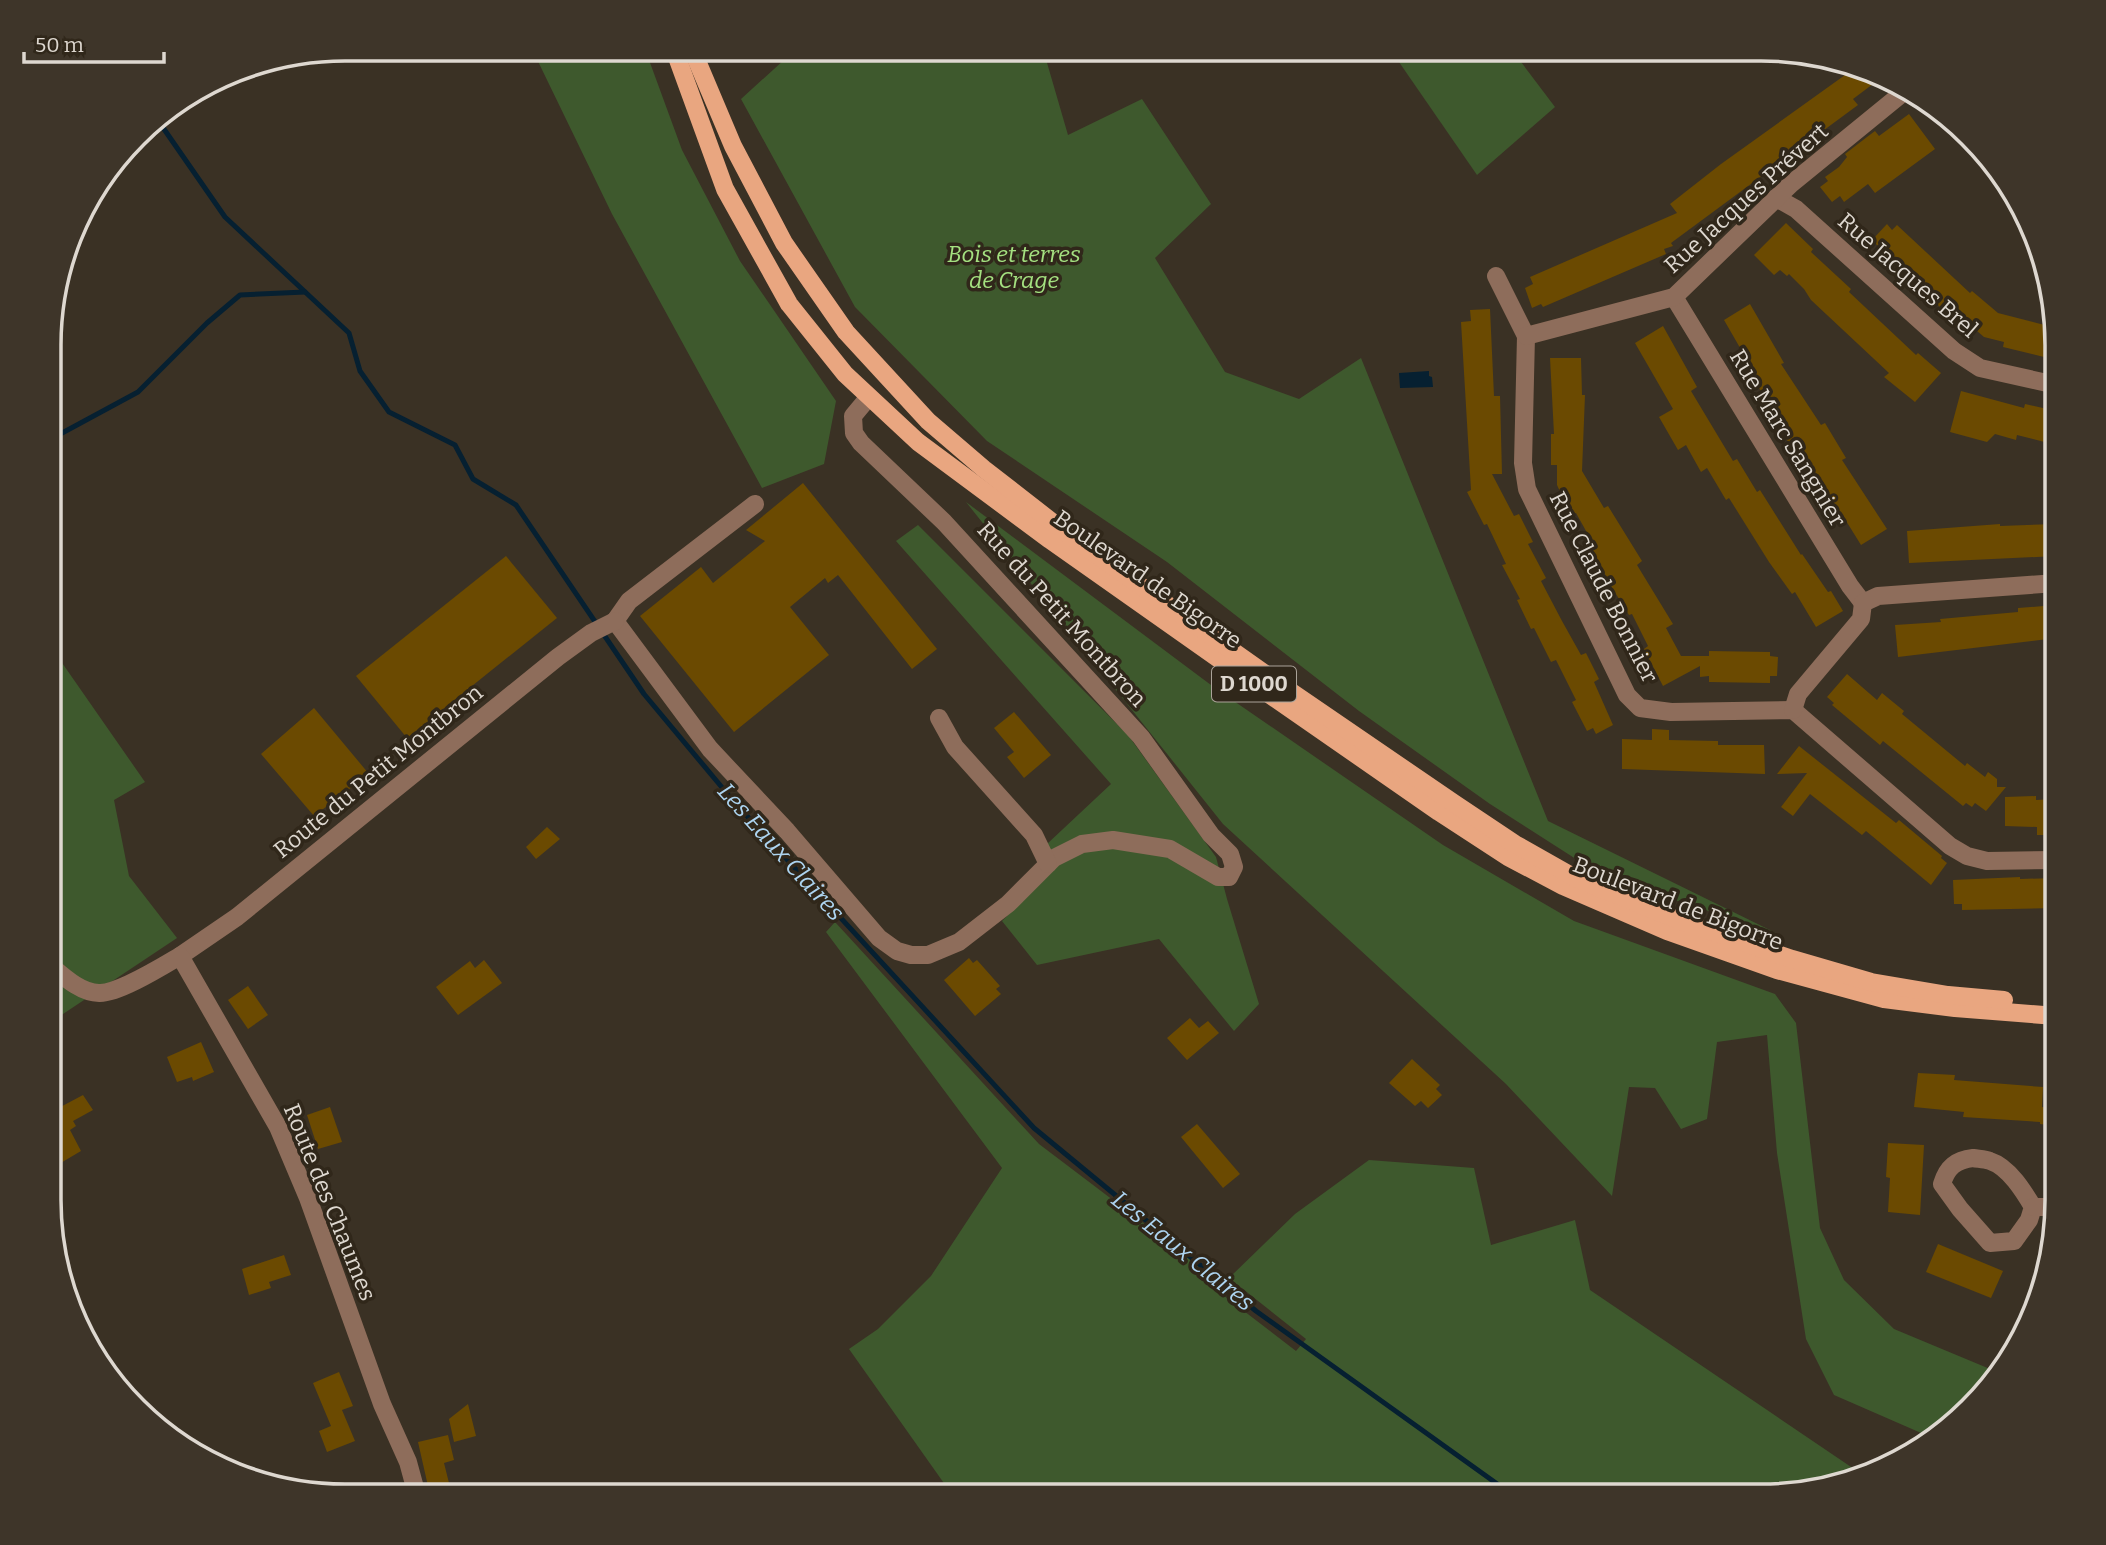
<svg xmlns="http://www.w3.org/2000/svg" width="2106" height="1545" font-family="Bitter,serif">
<style>
.green{fill:#3e592d}
.water{fill:#062031}
.lines{fill:none;stroke-linecap:round;stroke-linejoin:round}
.stream{stroke:#062031;stroke-width:5}
.building{fill:#6b4a01}
.minor{stroke:#8e6d5b;stroke-width:18}
.major{stroke:#e9a680;stroke-width:18}
.labels{text-anchor:middle;stroke-width:7;stroke-linejoin:round;paint-order:stroke}
.shield{fill:#30271a;stroke:#aaa399;stroke-width:2}
.shield-label{font-size:21px;font-weight:bold;fill:#ded8d0}
.street-label{font-size:23px;fill:#ded8d0;stroke:#30271a}
.park-label{font-size:23px;font-style:italic;fill:#a4e180;stroke:#30271a}
.water-label{font-size:24px;font-style:italic;fill:#add4f0;stroke:#30271a}
.rim{fill:none;stroke:#ded8d0;stroke-width:3.5}
</style>
<rect width="100%" height="100%" fill="#3a3124"/>
<g class="green">
<path d="M 532,49 L 645,49 L 682,150 L 740,261 L 836,401 L 824,464 L 762,488 L 612,214 Z"/>
<path d="M 784,49 L 1043,49 L 1068,135 L 1142,99 L 1211,204 L 1155,258 L 1225,372 L 1299,399 L 1361,358 L 1548,821 L 1776,933 L 1604,877 L 1490,804 L 1359,711 L 1167,562 L 987,441 L 855,307 L 741,99 L 785,59 Z"/>
<path d="M 1390,49 L 1512,50 L 1555,107 L 1477,175 Z"/>
<path d="M 966,502 L 1215,688 L 1443,845 L 1574,921 L 1775,994 L 1796,1023 L 1820,1228 L 1844,1280 L 1894,1329 L 1990,1369 L 2001,1370 L 1995,1380 L 1928,1436 L 1834,1395 L 1806,1339 L 1777,1153 L 1767,1035 L 1717,1042 L 1707,1119 L 1681,1129 L 1655,1088 L 1629,1087 L 1612,1196 L 1506,1084 L 1223,824 Z"/>
<path d="M 918,525 L 1128,735 L 1216,857 L 1227,899 L 1259,1004 L 1234,1031 L 1159,939 L 1037,965 L 1002,921 L 1055,868 L 1047,844 L 1111,784 L 896,541 Z"/>
<path d="M 51,647 L 145,782 L 114,800 L 129,876 L 177,938 L 51,1022 Z"/>
<path d="M 835,922 L 1039,1144 L 1204,1269 L 1193,1272 L 1296,1351 L 1306,1339 L 1229,1278 L 1295,1214 L 1369,1160 L 1474,1168 L 1491,1245 L 1575,1220 L 1590,1290 L 1860,1473 L 1761,1496 L 953,1496 L 849,1349 L 878,1329 L 931,1276 L 1002,1168 L 826,932 Z"/>
</g>
<path class="water" d="M 1429,371 L 1429,376 L 1432,377 L 1433,387 L 1400,388 L 1399,373 Z"/>
<g class="lines">
<g class="stream">
<path d="M 157,119 L 225,217 L 349,333 L 360,371 L 389,412 L 455,445 L 473,479 L 516,505 L 644,694 L 735,803 L 1034,1128 L 1256,1311 L 1514,1496"/>
<path d="M 51,439 L 138,392 L 207,323 L 240,295 L 305,292"/>
</g>
</g>
<g class="building">
<path d="M 1835,61 L 1856,65 L 1881,78 L 1853,99 L 1858,105 L 1671,243 L 1673,246 L 1664,249 L 1666,254 L 1543,307 L 1541,304 L 1532,308 L 1525,288 L 1533,284 L 1530,277 L 1677,213 L 1670,204 L 1721,164 L 1845,75 Z"/>
<path d="M 1909,114 L 1935,149 L 1875,193 L 1868,184 L 1844,202 L 1840,196 L 1832,202 L 1820,187 L 1828,181 L 1825,177 L 1839,167 L 1847,157 L 1845,154 L 1867,137 L 1875,131 L 1879,136 Z"/>
<path d="M 1786,223 L 1813,249 L 1811,252 L 1851,289 L 1849,292 L 1916,355 L 1918,353 L 1941,373 L 1915,402 L 1884,377 L 1889,373 L 1811,300 L 1804,289 L 1789,274 L 1787,276 L 1780,270 L 1774,275 L 1754,255 Z"/>
<path d="M 1887,224 L 1892,230 L 1897,225 L 1970,293 L 1972,291 L 1998,313 L 2056,328 L 2056,360 L 2003,347 L 2004,342 L 1984,337 L 1970,325 L 1965,330 L 1876,248 L 1878,246 L 1872,240 Z"/>
<path d="M 1750,304 L 1784,363 L 1781,364 L 1821,425 L 1825,423 L 1846,458 L 1842,460 L 1887,529 L 1861,545 L 1843,516 L 1837,520 L 1816,486 L 1820,484 L 1796,441 L 1790,445 L 1776,422 L 1779,420 L 1759,388 L 1762,386 L 1724,320 Z"/>
<path d="M 1490,309 L 1494,396 L 1500,396 L 1502,474 L 1492,474 L 1514,516 L 1519,514 L 1533,542 L 1528,544 L 1546,578 L 1541,581 L 1562,621 L 1581,655 L 1586,653 L 1599,679 L 1594,682 L 1613,725 L 1596,734 L 1593,728 L 1587,731 L 1572,702 L 1576,700 L 1556,660 L 1551,662 L 1534,628 L 1531,629 L 1517,600 L 1520,599 L 1502,565 L 1506,564 L 1487,524 L 1484,525 L 1467,492 L 1471,490 L 1461,322 L 1471,321 L 1470,310 Z"/>
<path d="M 1663,326 L 1697,387 L 1691,391 L 1733,461 L 1737,459 L 1757,492 L 1760,490 L 1801,555 L 1802,554 L 1828,592 L 1831,591 L 1843,611 L 1816,627 L 1795,592 L 1792,594 L 1769,562 L 1729,498 L 1726,500 L 1707,468 L 1701,472 L 1686,445 L 1678,450 L 1659,417 L 1673,409 L 1635,343 Z"/>
<path d="M 1550,358 L 1581,358 L 1582,395 L 1585,395 L 1582,471 L 1604,508 L 1608,506 L 1642,561 L 1637,565 L 1673,624 L 1666,628 L 1681,656 L 1709,656 L 1709,651 L 1770,652 L 1770,656 L 1778,657 L 1777,676 L 1770,676 L 1770,683 L 1709,682 L 1709,676 L 1700,677 L 1700,666 L 1663,686 L 1644,649 L 1648,646 L 1632,614 L 1629,615 L 1611,586 L 1592,549 L 1595,547 L 1576,513 L 1571,515 L 1557,485 L 1557,465 L 1551,465 L 1551,434 L 1554,434 Z"/>
<path d="M 1961,391 L 2024,408 L 2025,404 L 2056,411 L 2056,445 L 2017,435 L 2016,440 L 1995,434 L 1987,442 L 1950,432 Z"/>
<path d="M 803,483 L 937,649 L 912,669 L 838,575 L 828,583 L 825,578 L 790,607 L 829,655 L 734,732 L 640,616 L 701,567 L 713,583 L 765,541 L 746,530 Z"/>
<path d="M 2000,524 L 2000,526 L 2056,524 L 2056,556 L 1909,563 L 1907,531 Z"/>
<path d="M 506,556 L 557,618 L 407,738 L 356,676 Z"/>
<path d="M 2056,605 L 2056,638 L 1898,657 L 1895,625 L 1941,622 L 1940,619 L 2018,612 L 2018,608 Z"/>
<path d="M 1847,674 L 1877,700 L 1882,693 L 1904,711 L 1902,714 L 1965,766 L 1967,763 L 1985,777 L 1988,772 L 1997,779 L 1997,787 L 2006,787 L 1986,811 L 1975,803 L 1972,807 L 1966,803 L 1963,806 L 1883,741 L 1880,745 L 1832,705 L 1834,703 L 1827,697 Z"/>
<path d="M 314,708 L 369,774 L 314,816 L 261,754 Z"/>
<path d="M 1014,712 L 1051,755 L 1024,778 L 1007,757 L 1014,752 L 994,728 Z"/>
<path d="M 1652,729 L 1669,730 L 1669,740 L 1718,741 L 1718,745 L 1764,745 L 1765,774 L 1622,769 L 1622,739 L 1652,740 Z"/>
<path d="M 1799,746 L 1896,823 L 1899,820 L 1942,856 L 1941,858 L 1947,863 L 1931,885 L 1866,831 L 1862,835 L 1810,794 L 1793,816 L 1781,807 L 1807,773 L 1777,774 Z"/>
<path d="M 2036,796 L 2036,800 L 2056,799 L 2056,835 L 2037,835 L 2037,827 L 2005,826 L 2005,797 Z"/>
<path d="M 547,827 L 560,839 L 536,859 L 526,847 Z"/>
<path d="M 2020,877 L 2020,879 L 2056,878 L 2056,908 L 1962,910 L 1962,904 L 1954,904 L 1953,880 Z"/>
<path d="M 969,958 L 973,963 L 977,960 L 1000,986 L 996,989 L 1001,994 L 975,1016 L 944,980 Z"/>
<path d="M 484,960 L 502,983 L 458,1015 L 436,987 L 470,961 L 475,968 Z"/>
<path d="M 248,986 L 268,1015 L 248,1029 L 228,1000 Z"/>
<path d="M 1190,1018 L 1199,1028 L 1208,1021 L 1219,1033 L 1187,1060 L 1167,1038 Z"/>
<path d="M 201,1042 L 214,1072 L 193,1081 L 192,1077 L 177,1082 L 167,1057 Z"/>
<path d="M 1412,1059 L 1440,1085 L 1436,1089 L 1442,1095 L 1428,1108 L 1421,1101 L 1415,1106 L 1389,1083 Z"/>
<path d="M 1918,1073 L 1955,1075 L 1954,1080 L 2043,1087 L 2042,1107 L 2056,1109 L 2056,1126 L 2040,1124 L 2040,1122 L 1963,1117 L 1964,1112 L 1914,1107 Z"/>
<path d="M 83,1095 L 93,1110 L 73,1121 L 76,1126 L 70,1130 L 81,1151 L 59,1164 L 51,1149 L 51,1112 Z"/>
<path d="M 330,1107 L 342,1142 L 318,1149 L 307,1115 Z"/>
<path d="M 1197,1124 L 1240,1174 L 1223,1188 L 1181,1137 Z"/>
<path d="M 1888,1143 L 1924,1145 L 1920,1215 L 1888,1212 L 1890,1178 L 1886,1177 Z"/>
<path d="M 1938,1244 L 2003,1271 L 1991,1298 L 1926,1272 Z"/>
<path d="M 284,1255 L 291,1275 L 269,1282 L 271,1288 L 249,1295 L 242,1269 Z"/>
<path d="M 339,1372 L 353,1406 L 342,1410 L 355,1441 L 327,1452 L 319,1431 L 331,1426 L 313,1383 Z"/>
<path d="M 468,1404 L 476,1436 L 454,1442 L 449,1419 Z"/>
<path d="M 448,1435 L 454,1460 L 444,1463 L 452,1495 L 430,1495 L 418,1442 Z"/>
</g>
<g class="lines">
<g class="minor">
<path d="M 1776,198 L 1796,209 L 1954,351 L 1980,368 L 2056,385"/>
<path d="M 1496,276 L 1526,336 L 1523,463 L 1527,489 L 1627,695 L 1640,708 L 1671,712 L 1793,710 L 1950,846 L 1967,856 L 1987,861 L 2056,860"/>
<path d="M 1674,297 L 1850,586 L 1863,603"/>
<path d="M 1526,336 L 1674,297 L 1791,184 L 1905,91"/>
<path d="M 615,621 L 710,749 L 787,831 L 879,938 L 897,951 L 911,955 L 928,955 L 959,942 L 1008,904 L 1054,858 L 1082,844 L 1113,840 L 1170,849 L 1218,877 L 1229,877 L 1234,867 L 1230,854 L 1211,835 L 1141,737 L 944,522 L 861,443 L 854,433 L 853,416 L 868,398"/>
<path d="M 615,621 L 629,601 L 755,504"/>
<path d="M 1793,710 L 1798,694 L 1861,619 L 1863,603 L 1878,596 L 2056,583"/>
<path d="M 939,718 L 955,747 L 1034,835 L 1048,864"/>
<path d="M 180,956 L 237,917 L 558,657 L 591,633 L 615,621"/>
<path d="M 51,966 C 64,977 81,993 99,993 C 118,994 163,966 180,956 L 278,1127 L 308,1198 L 382,1404 L 408,1462 L 417,1495"/>
<path d="M 1973,1158 C 1979,1159 1985,1159 1990,1161 C 2009,1167 2024,1192 2033,1207 L 2029,1220 L 2014,1241 L 1990,1243 L 1960,1209 L 1942,1184 C 1947,1167 1956,1160 1973,1158 Z"/>
<path d="M 2033,1207 L 2056,1207"/>
</g>
<g class="major">
<path d="M 674,49 L 725,189 L 789,304 L 845,374 L 918,442 L 1050,540 L 1250,681 L 1439,812 L 1508,857 L 1563,886 L 1667,931 L 1777,970 L 1884,999 L 1955,1008 L 2056,1016"/>
<path d="M 692,49 L 733,146 L 784,243 L 846,332 L 928,421 L 984,469 L 1070,536 L 1271,678 L 1455,804 L 1515,844 L 1577,879 L 1678,920 L 1792,959 L 1871,982 L 1948,995 L 2004,1000"/>
</g>
</g>
<g class="labels">
<rect class="shield" x="1212" y="666.5" width="84" height="35" rx="5"/>
<g class="shield-label">
<text x="1254" y="691">D 1000</text>
</g>
<g class="street-label">
<text transform="translate(1746 198) rotate(-42)" y="8">Rue Jacques Prévert</text>
<text transform="translate(1908 275) rotate(41)" y="8">Rue Jacques Brel</text>
<text transform="translate(1788 438) rotate(59)" y="8">Rue Marc Sangnier</text>
<text transform="translate(1148 579) rotate(35)" y="8">Boulevard de Bigorre</text>
<text transform="translate(1604 587) rotate(63)" y="8">Rue Claude Bonnier</text>
<text transform="translate(1062 614) rotate(48)" y="8">Rue du Petit Montbron</text>
<text transform="translate(378 771) rotate(-39)" y="8">Route du Petit Montbron</text>
<text transform="translate(1678 903) rotate(21)" y="8">Boulevard de Bigorre</text>
<text transform="translate(330 1202) rotate(68)" y="8">Route des Chaumes</text>
</g>
<g class="park-label">
<text x="1014" y="262">Bois et terres<tspan x="1014" dy="26">de Crage</tspan></text>
</g>
<g class="water-label">
<text transform="translate(781 852) rotate(48)" y="8">Les Eaux Claires</text>
<text transform="translate(1183 1251) rotate(39)" y="8">Les Eaux Claires</text>
</g>
</g>
<path d="M0 0H2106V1545H0ZM345 61H1761A284 284 0 0 1 2045 345V1200A284 284 0 0 1 1761 1484H345A284 284 0 0 1 61 1200V345A284 284 0 0 1 345 61Z" fill="#3e3529" fill-rule="evenodd"/>
<path class="rim" d="M345 61H1761A284 284 0 0 1 2045 345V1200A284 284 0 0 1 1761 1484H345A284 284 0 0 1 61 1200V345A284 284 0 0 1 345 61Z"/>
<path d="M24 52v10h140v-10" fill="none" stroke="#ded8d0" stroke-width="3.5"/>
<text x="35" y="52" font-size="21" fill="#ded8d0" stroke="#30271a" stroke-width="5" paint-order="stroke">50 m</text>
</svg>
